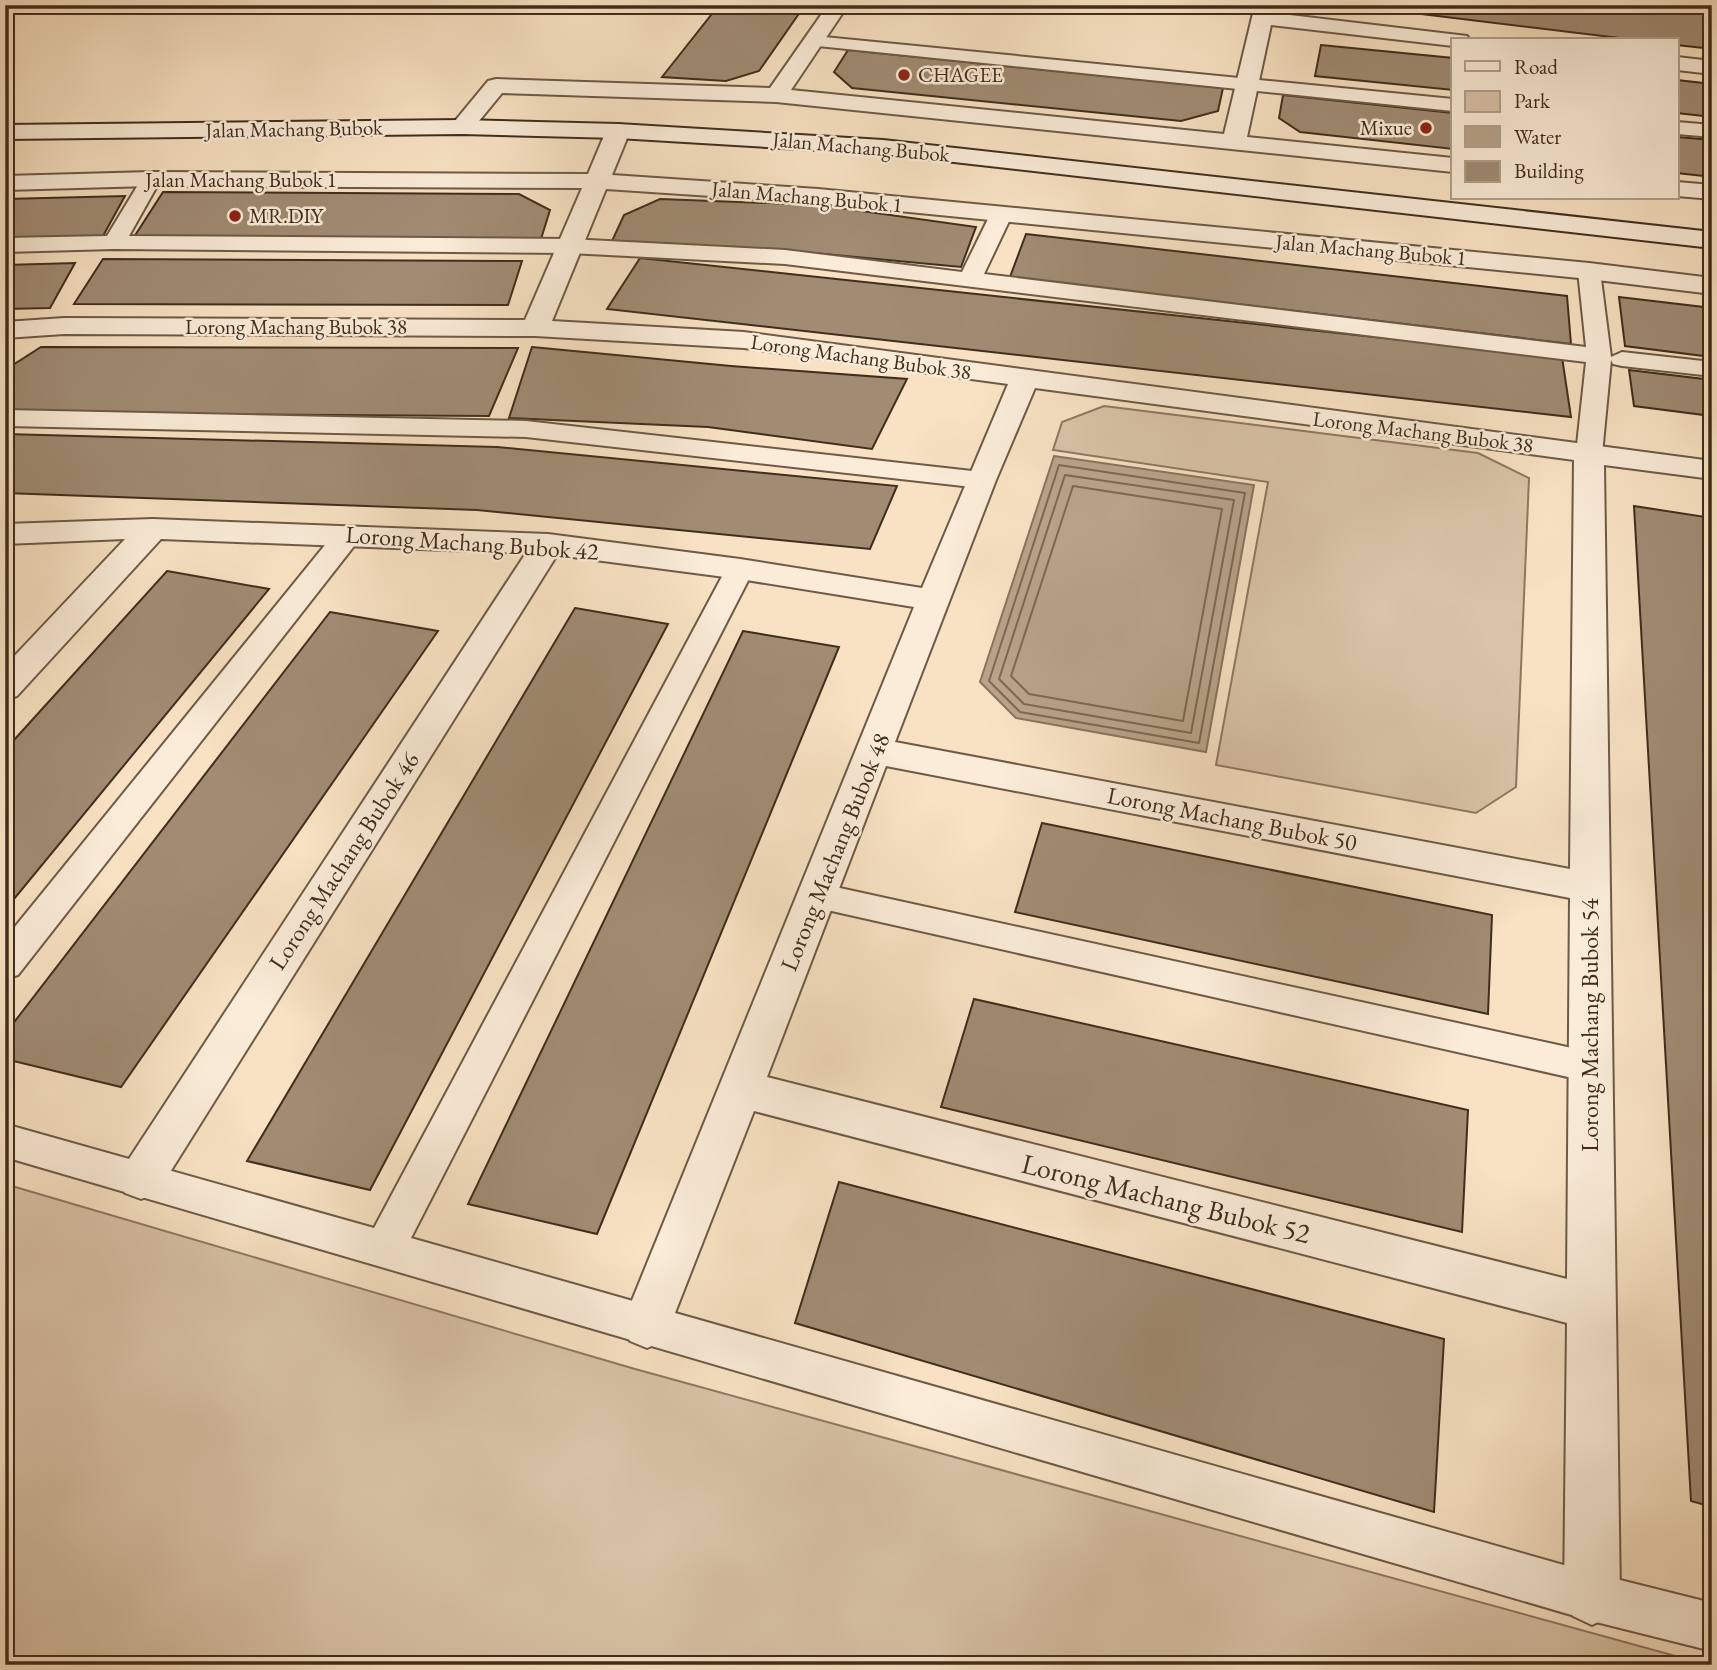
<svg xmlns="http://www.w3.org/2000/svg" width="1717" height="1670" font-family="'EB Garamond',serif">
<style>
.green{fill:#d9c3a7;stroke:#8c7862;stroke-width:2}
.water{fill:#b9a48b;stroke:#89745f;stroke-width:2}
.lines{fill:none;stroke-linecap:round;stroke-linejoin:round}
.shore{stroke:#7c6854;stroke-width:2}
.building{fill:#a08b73;stroke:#402d1d;stroke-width:2}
.service-casing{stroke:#6e5a46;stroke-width:4}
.minor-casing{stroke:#6e5a46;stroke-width:4}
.secondary-casing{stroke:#402d1d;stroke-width:4}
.service{fill:#faecd8;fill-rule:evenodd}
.minor{fill:#faecd8;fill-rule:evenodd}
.secondary{fill:#faecd8;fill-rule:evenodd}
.poi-dot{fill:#8f2418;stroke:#faecd8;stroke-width:2.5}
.labels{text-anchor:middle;stroke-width:5;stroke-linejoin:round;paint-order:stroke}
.far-poi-label{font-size:21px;fill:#402d1d;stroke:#faecd8;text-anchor:start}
.far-street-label{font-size:21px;fill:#402d1d;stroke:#faecd8}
.street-label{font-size:24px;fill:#402d1d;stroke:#faecd8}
.near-street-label{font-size:28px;fill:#402d1d;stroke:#faecd8}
</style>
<rect width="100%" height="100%" fill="#f8e2c3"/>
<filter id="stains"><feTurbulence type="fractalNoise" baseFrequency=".00286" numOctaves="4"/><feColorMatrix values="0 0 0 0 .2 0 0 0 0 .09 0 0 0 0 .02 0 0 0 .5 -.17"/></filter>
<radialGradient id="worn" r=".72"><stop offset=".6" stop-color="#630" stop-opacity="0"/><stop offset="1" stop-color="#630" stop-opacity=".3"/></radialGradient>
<g class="green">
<path d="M 1104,406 L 1478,453 L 1529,478 L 1516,787 L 1476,813 L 1216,765 L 1268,482 L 1053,450 L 1062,422 Z"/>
<path d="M 5,1184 L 635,1369 L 1708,1665 L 5,1665 Z"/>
</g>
<path class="water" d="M 1054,456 L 1254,485 L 1206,752 L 1016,718 L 980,682 Z"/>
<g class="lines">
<g class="shore">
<path d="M 1059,465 L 1245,493 L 1199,743 L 1020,712 L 989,681 Z"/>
<path d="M 1065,475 L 1234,500 L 1191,733 L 1024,704 L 999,679 Z"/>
<path d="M 1073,486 L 1222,509 L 1183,721 L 1029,694 L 1011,676 Z"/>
</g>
</g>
<g class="building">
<path d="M 719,5 L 805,5 L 759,71 L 726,81 L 662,77 Z"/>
<path d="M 1347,5 L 1647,5 L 1712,13 L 1712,49 L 1677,45 L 1677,40 L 1636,40 Z"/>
<path d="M 1321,45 L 1453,58 L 1453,90 L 1315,76 Z"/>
<path d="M 848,50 L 1223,88 L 1218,111 L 1181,121 L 852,88 L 834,72 Z"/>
<path d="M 1677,80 L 1712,84 L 1712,117 L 1677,113 Z"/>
<path d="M 1283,95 L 1453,113 L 1453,149 L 1300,132 L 1279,118 Z"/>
<path d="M 1677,137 L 1712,140 L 1712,177 L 1677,173 Z"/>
<path d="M 163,192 L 519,194 L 550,210 L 541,239 L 134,237 Z"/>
<path d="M 125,196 L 103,236 L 5,239 L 5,199 Z"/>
<path d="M 660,199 L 819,205 L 976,227 L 961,267 L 803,252 L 612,241 L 624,215 Z"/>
<path d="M 1026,234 L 1567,296 L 1571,344 L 1010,277 Z"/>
<path d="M 640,258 L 1562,357 L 1571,417 L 607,309 Z"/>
<path d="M 103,259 L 522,261 L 508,305 L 74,304 Z"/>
<path d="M 75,263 L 50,308 L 5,309 L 5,265 Z"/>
<path d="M 1619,297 L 1712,308 L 1712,357 L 1625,346 Z"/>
<path d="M 41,347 L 518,348 L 489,416 L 5,413 L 5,370 Z"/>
<path d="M 532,347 L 731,366 L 907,379 L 872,449 L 708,427 L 509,418 Z"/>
<path d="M 1629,370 L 1712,380 L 1712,416 L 1634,406 Z"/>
<path d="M 5,434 L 497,447 L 897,486 L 870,549 L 477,510 L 5,493 Z"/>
<path d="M 1634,506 L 1712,518 L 1712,1507 L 1691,1501 Z"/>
<path d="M 167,571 L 269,589 L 5,910 L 5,750 Z"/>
<path d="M 575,608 L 668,624 L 370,1190 L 247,1161 Z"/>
<path d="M 330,612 L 438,631 L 121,1087 L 5,1059 L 5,1034 Z"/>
<path d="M 743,631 L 839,647 L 597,1234 L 468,1204 Z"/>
<path d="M 1042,823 L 1492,915 L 1488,1014 L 1015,912 Z"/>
<path d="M 974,999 L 1468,1110 L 1462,1232 L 941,1107 Z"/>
<path d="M 839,1182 L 1444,1339 L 1434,1512 L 795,1323 Z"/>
</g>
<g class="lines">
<defs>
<g id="service">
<path d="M 1696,5 L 1712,5 L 1712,11 L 1699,9 Z"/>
<path d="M 814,36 L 1453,99 L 1453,111 L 808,45 L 805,41 L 808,37 Z"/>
<path d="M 1677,122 L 1712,125 L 1712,137 L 1677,134 Z"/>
<path d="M 151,173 L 158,175 L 161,179 L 129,236 L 569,239 L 785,250 L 962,272 L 990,215 L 993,210 L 1009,210 L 1012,215 L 984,274 L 1586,347 L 1578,271 L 1581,266 L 1597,266 L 1600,271 L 1611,357 L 1622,352 L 1712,362 L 1712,376 L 1622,366 L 1613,364 L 1611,360 L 1602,454 L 1598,460 L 1589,462 L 1580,460 L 1576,454 L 1586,362 L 785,264 L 569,253 L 114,249 L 5,252 L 5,238 L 107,236 L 144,175 Z"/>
<path d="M 5,410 L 526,421 L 981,472 L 990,474 L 994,480 L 990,486 L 981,488 L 526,437 L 5,426 Z"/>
<path d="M 348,527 L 358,529 L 362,535 L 358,541 L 18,975 L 5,979 L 5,939 L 338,529 Z"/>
<path d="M 740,560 L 750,563 L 754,569 L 411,1238 L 1592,1573 L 1712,1603 L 1712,1651 L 1592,1621 L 5,1157 L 5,1124 L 374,1228 L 726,569 L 730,563 Z"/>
<path d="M 817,883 L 1590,1052 L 1603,1056 L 1609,1067 L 1603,1078 L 1590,1082 L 805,905 L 800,896 L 805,887 Z"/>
</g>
<g id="minor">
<path d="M 828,5 L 848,5 L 791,90 L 1224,134 L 1255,5 L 1275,5 L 1273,13 L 1467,36 L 1470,40 L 1453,40 L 1453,46 L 1271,25 L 1247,137 L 1453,158 L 1453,172 L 776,102 L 502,93 L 470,132 L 454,132 L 450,127 L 488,81 L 496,79 L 770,88 Z"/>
<path d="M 1677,57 L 1712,61 L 1712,74 L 1677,70 Z"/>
<path d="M 618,124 L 626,126 L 630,131 L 612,175 L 818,189 L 1589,263 L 1712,278 L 1712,294 L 1589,279 L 818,203 L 606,189 L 552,321 L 744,332 L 1712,461 L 1712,479 L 1604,465 L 1620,1597 L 1611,1616 L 1592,1625 L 1573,1616 L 1564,1597 L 1567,1323 L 754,1111 L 664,1341 L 647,1348 L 630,1341 L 622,1325 L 914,607 L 740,579 L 557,555 L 157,1193 L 141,1199 L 125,1193 L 118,1179 L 125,1165 L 526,553 L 161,539 L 17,696 L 5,700 L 5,666 L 125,539 L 5,544 L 5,524 L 153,519 L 548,534 L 740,559 L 922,588 L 1008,384 L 744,348 L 535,336 L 64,334 L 5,338 L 5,322 L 64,318 L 525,320 L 582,188 L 151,186 L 5,190 L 5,176 L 151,172 L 588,174 L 606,131 L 610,126 ZM 1035,388 L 1574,460 L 1570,869 L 895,742 L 996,480 ZM 886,766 L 1570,898 L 1567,1279 L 767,1077 Z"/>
<path d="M 1677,182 L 1712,185 L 1712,199 L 1677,196 Z"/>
</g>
<path id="secondary" d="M 462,120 L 618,124 L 883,140 L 1712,232 L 1712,248 L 883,154 L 618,138 L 462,134 L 5,139 L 5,125 Z"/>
</defs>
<use href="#service" class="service-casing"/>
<use href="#minor" class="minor-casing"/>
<use href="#secondary" class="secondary-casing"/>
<use href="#service" class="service"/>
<use href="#minor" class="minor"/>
<use href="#secondary" class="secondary"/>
</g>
<g class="poi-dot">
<circle cx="904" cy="75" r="7"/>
<circle cx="1426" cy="128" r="7"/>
<circle cx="235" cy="216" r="7"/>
</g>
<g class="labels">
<g class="far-poi-label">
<text x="918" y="82">CHAGEE</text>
<text x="1412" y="135" text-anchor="end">Mixue</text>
<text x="249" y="223">MR.DIY</text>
</g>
<g class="far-street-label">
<text transform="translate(294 129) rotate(-1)" y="7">Jalan Machang Bubok</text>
<text transform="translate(861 147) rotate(5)" y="7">Jalan Machang Bubok</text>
<text x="241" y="187">Jalan Machang Bubok 1</text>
<text transform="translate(807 197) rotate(5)" y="7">Jalan Machang Bubok 1</text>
<text transform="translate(1371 250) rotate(5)" y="7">Jalan Machang Bubok 1</text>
<text x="296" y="334">Lorong Machang Bubok 38</text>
<text transform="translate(861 357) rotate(8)" y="7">Lorong Machang Bubok 38</text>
<text transform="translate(1423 432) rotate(7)" y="7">Lorong Machang Bubok 38</text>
</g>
<g class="street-label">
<text transform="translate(472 543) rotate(4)" y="8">Lorong Machang Bubok 42</text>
<text transform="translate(1232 819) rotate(11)" y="8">Lorong Machang Bubok 50</text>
<text transform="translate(835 852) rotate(-68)" y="8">Lorong Machang Bubok 48</text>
<text transform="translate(344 861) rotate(-57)" y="8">Lorong Machang Bubok 46</text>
<text transform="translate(1590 1025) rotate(-90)" y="8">Lorong Machang Bubok 54</text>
</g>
<g class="near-street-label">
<text transform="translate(1166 1198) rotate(14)" y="10">Lorong Machang Bubok 52</text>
</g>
</g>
<rect width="1717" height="1670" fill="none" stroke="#f8e2c3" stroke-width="28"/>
<rect x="7" y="7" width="1703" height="1656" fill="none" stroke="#402d1d" stroke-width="3.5"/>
<rect x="14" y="14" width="1689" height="1642" fill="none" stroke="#402d1d" stroke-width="2"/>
<rect x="1451" y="38" width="228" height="161" fill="#faecd8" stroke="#b0a08d" stroke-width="2"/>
<rect x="1465" y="61" width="35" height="10" fill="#faecd8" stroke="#b0a08d" stroke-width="2"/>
<text x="1514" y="74" font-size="21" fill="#402d1d">Road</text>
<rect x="1465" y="91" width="35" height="21" fill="#d9c3a7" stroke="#b0a08d" stroke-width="2"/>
<text x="1514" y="108" font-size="21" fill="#402d1d">Park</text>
<rect x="1465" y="126" width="35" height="21" fill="#b9a48b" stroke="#b0a08d" stroke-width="2"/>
<text x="1514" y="144" font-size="21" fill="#402d1d">Water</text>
<rect x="1465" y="161" width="35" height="21" fill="#a08b73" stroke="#b0a08d" stroke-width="2"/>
<text x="1514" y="178" font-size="21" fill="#402d1d">Building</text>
<rect width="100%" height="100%" filter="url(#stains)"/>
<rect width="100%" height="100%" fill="url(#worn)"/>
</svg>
